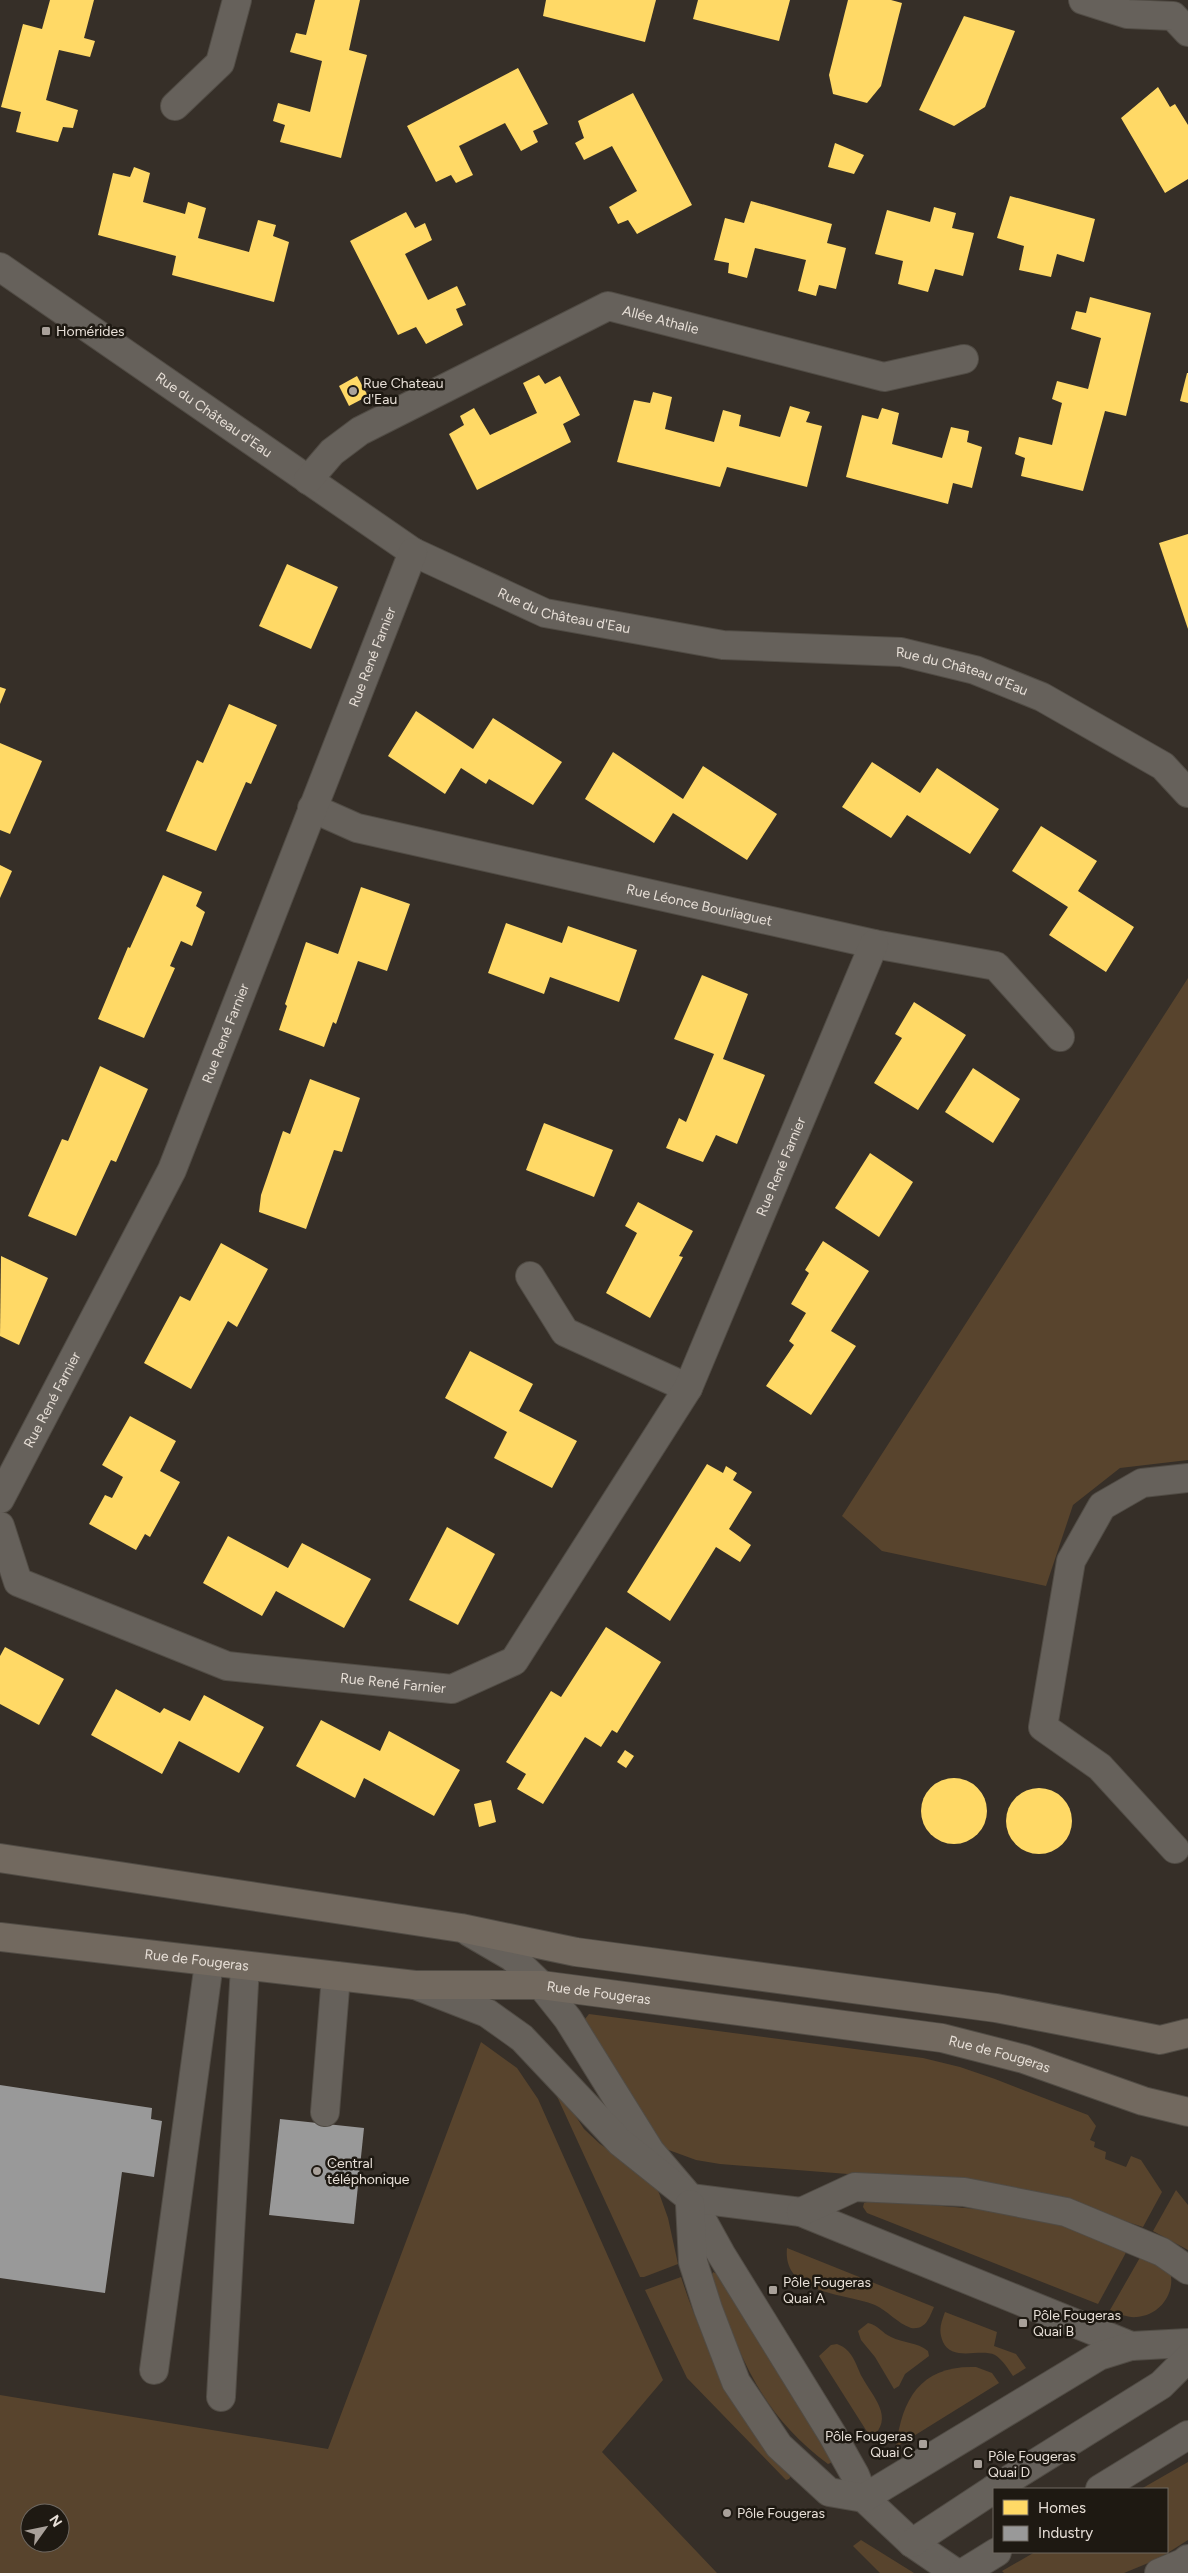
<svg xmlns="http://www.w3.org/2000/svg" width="1188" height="2573" font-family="Figtree,sans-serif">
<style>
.green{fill:#58442d;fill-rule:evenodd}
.homes{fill:#ffd966}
.industry{fill:#999}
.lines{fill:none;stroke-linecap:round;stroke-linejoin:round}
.minor-casing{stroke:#514c45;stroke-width:30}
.major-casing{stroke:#514c45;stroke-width:30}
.minor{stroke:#66615b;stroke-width:28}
.major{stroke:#72695f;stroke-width:28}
.poi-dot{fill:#a9a19a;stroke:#1e1912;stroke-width:2}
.labels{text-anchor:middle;stroke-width:5;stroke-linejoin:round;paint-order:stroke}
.street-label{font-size:14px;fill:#e7dfd7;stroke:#1e1912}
.poi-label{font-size:14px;fill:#e7dfd7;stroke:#1e1912;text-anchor:start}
</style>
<rect width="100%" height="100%" fill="#362f28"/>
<g class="green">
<path d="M 1188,978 L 1188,1460 L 1120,1468 L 1073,1505 L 1046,1586 L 882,1551 L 842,1516 Z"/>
<path d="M 589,2014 L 923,2058 L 960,2067 L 995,2079 L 1088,2115 L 1096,2126 L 1090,2140 L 1095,2142 L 1094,2147 L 1106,2152 L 1105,2159 L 1126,2167 L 1131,2156 L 1141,2160 L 1162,2192 L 1143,2227 L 1070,2203 L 937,2181 L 720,2164 L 696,2160 L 666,2149 L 585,2024 L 585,2019 Z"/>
<path d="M 481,2042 L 517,2068 L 538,2099 L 663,2380 L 602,2452 L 717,2573 L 0,2573 L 0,2395 L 328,2449 ZM 30,2513 L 60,2513 L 60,2543 L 30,2543 Z"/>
<path d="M 555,2092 L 562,2095 L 584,2129 L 600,2144 L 655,2182 L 668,2218 L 678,2264 L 644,2277 L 640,2277 Z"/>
<path d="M 1176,2190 L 1188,2205 L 1188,2250 L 1153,2231 Z"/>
<path d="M 873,2200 L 1011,2212 L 1039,2217 L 1129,2247 L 1098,2304 L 867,2213 L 863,2207 L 864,2203 Z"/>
<path d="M 787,2248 L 934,2307 C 929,2318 926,2330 911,2328 C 897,2323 888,2311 875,2305 C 846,2293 782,2295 787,2248 Z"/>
<path d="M 1142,2254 L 1170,2271 C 1176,2292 1161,2315 1137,2317 C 1128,2318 1119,2314 1110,2310 Z"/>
<path d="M 713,2272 L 717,2274 L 833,2462 L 828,2464 C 759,2413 739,2354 711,2277 Z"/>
<path d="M 681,2277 C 707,2356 738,2412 791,2476 L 789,2479 L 786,2480 L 687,2378 L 645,2290 Z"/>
<path d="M 945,2312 L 997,2332 L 994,2346 L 1016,2354 L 1026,2368 L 1013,2376 C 1008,2369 1003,2360 995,2355 C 980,2348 952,2362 943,2342 C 938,2330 941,2323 945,2312 Z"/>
<path d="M 868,2323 C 878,2325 882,2333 891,2337 C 903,2343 917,2342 928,2351 L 929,2356 L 905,2374 L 899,2386 L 894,2389 L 875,2357 L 861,2340 L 858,2331 Z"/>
<path d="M 837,2344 C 853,2350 855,2363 862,2377 C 872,2396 896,2418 871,2438 L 819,2356 L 831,2345 Z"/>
<path d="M 976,2367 L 992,2373 L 999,2383 L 896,2447 C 902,2397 922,2365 976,2367 Z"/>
<path d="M 1188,2462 L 1188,2540 L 1158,2559 L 1124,2573 L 1004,2573 L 1002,2571 L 1035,2552 L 1167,2552 L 1167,2489 L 1141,2489 Z"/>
<path d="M 861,2540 L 914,2573 L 880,2573 L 853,2546 Z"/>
</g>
<g class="homes">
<path d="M 50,0 L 94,0 L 84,38 L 95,41 L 90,57 L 59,50 L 46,100 L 78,110 L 73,128 L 63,127 L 58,142 L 16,132 L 21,112 L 1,107 L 23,24 L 42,29 Z"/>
<path d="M 315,0 L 360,0 L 349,50 L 367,55 L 341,158 L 280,142 L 285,125 L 273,121 L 278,103 L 310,112 L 322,61 L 290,52 L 296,33 L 306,35 Z"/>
<path d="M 546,0 L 656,0 L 645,42 L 543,16 Z"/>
<path d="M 698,0 L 790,0 L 779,41 L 693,19 Z"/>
<path d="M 848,0 L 891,0 L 902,3 L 881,86 L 867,103 L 833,94 L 829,75 Z"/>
<path d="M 964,16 L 1015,31 L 985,107 L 954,126 L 919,110 Z"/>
<path d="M 518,68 L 548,124 L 533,131 L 538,142 L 521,151 L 505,123 L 459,146 L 473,175 L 456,183 L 451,175 L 436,182 L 407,126 Z"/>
<path d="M 1158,87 L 1170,107 L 1175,104 L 1188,125 L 1188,179 L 1165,193 L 1121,118 Z"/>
<path d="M 633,93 L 692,205 L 637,234 L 628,220 L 618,224 L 609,207 L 637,191 L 612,146 L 584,160 L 575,143 L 584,138 L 578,121 Z"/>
<path d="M 835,143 L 864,155 L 854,174 L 828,167 Z"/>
<path d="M 134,167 L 150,173 L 143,202 L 185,214 L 188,202 L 206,208 L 198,238 L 249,252 L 258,220 L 276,225 L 273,236 L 289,242 L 274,302 L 172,275 L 176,256 L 98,235 L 113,173 L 130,177 Z"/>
<path d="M 1010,196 L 1095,219 L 1084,262 L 1057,254 L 1051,277 L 1019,270 L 1024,246 L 997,238 Z"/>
<path d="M 751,201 L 832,224 L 827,243 L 846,248 L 836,289 L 819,285 L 816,296 L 798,291 L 806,260 L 755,248 L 747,278 L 728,273 L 729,263 L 714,260 L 725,218 L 744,223 Z"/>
<path d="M 934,207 L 956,213 L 952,228 L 974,233 L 963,276 L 935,269 L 928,292 L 898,284 L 903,261 L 875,254 L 887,210 L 930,222 Z"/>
<path d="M 406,212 L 415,228 L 425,223 L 432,240 L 405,254 L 428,300 L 457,286 L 466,305 L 456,309 L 463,325 L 426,344 L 416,327 L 398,335 L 350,241 Z"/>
<path d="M 1090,297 L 1151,313 L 1126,416 L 1105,411 L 1083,491 L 1021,476 L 1025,458 L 1015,454 L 1019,437 L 1052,445 L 1062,403 L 1052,399 L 1057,381 L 1088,389 L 1101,338 L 1071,329 L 1076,311 L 1086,313 Z"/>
<path d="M 1187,373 L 1188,373 L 1188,403 L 1180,401 Z"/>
<path d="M 539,375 L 545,384 L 560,376 L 580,415 L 563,424 L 571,442 L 477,490 L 449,434 L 464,425 L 460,416 L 474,408 L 490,435 L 537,413 L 523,383 Z"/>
<path d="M 357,376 L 368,396 L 349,406 L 339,386 Z"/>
<path d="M 653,392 L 672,397 L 665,429 L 714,442 L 723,410 L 741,415 L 739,426 L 780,437 L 790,406 L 810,412 L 806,422 L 822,426 L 807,487 L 727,467 L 720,487 L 617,462 L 634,400 L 650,403 Z"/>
<path d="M 882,408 L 899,413 L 892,444 L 942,458 L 951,427 L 969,431 L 967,442 L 982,447 L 972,488 L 953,483 L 948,504 L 846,477 L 862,415 L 878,419 Z"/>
<path d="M 1188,534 L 1188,629 L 1159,543 Z"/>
<path d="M 287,564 L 338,587 L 311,649 L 259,626 Z"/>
<path d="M 0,687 L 6,689 L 0,704 Z"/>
<path d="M 229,704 L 277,725 L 251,784 L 246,782 L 216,851 L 166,831 L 197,760 L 203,763 Z"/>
<path d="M 416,711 L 473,749 L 493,718 L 562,762 L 533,805 L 489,779 L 486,784 L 461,768 L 445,794 L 388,756 Z"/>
<path d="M 0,743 L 42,761 L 10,834 L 0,830 Z"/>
<path d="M 613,752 L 683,799 L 703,766 L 777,814 L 747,860 L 673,813 L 654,843 L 585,799 Z"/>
<path d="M 872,762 L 920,793 L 937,768 L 999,809 L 970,854 L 907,815 L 891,838 L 842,807 Z"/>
<path d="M 1041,826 L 1097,861 L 1078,891 L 1134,927 L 1106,972 L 1049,935 L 1068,907 L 1012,871 Z"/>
<path d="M 0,865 L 12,871 L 0,898 Z"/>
<path d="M 163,875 L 202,892 L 196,906 L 205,912 L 192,946 L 181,941 L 170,966 L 175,968 L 144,1038 L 98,1019 L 128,947 L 130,948 Z"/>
<path d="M 361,887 L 410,904 L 387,971 L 358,961 L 336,1024 L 333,1022 L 324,1047 L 279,1030 L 287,1006 L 285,1004 L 306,942 L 338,954 Z"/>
<path d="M 506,923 L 562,943 L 568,926 L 637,950 L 619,1002 L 550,977 L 544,994 L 488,973 Z"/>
<path d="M 702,975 L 748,994 L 723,1059 L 765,1075 L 737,1144 L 716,1135 L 703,1162 L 666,1148 L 679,1118 L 686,1122 L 714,1054 L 674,1039 Z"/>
<path d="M 914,1002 L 966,1035 L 918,1110 L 874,1083 L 902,1038 L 895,1034 Z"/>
<path d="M 100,1066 L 148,1089 L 116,1162 L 111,1160 L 76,1236 L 28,1216 L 62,1139 L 68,1141 Z"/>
<path d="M 973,1068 L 1020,1099 L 993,1143 L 945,1112 Z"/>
<path d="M 310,1079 L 360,1098 L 342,1152 L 334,1150 L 306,1229 L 259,1212 L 261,1195 L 283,1131 L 290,1134 Z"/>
<path d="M 544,1123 L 613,1150 L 594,1197 L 526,1170 Z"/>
<path d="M 870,1153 L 913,1182 L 879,1237 L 835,1208 Z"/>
<path d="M 638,1202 L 693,1231 L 679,1256 L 683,1257 L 650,1318 L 606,1293 L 637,1233 L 625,1226 Z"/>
<path d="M 823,1241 L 869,1271 L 831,1331 L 856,1346 L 811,1415 L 766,1386 L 794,1345 L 789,1341 L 806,1313 L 791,1304 L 809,1273 L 805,1270 Z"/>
<path d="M 221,1243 L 268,1269 L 237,1327 L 228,1321 L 191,1389 L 144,1363 L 180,1296 L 190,1301 Z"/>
<path d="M 1,1256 L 48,1278 L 19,1345 L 0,1336 Z"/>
<path d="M 470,1351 L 533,1384 L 519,1411 L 577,1441 L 552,1488 L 494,1458 L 507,1432 L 445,1398 Z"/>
<path d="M 130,1416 L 176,1441 L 160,1471 L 180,1482 L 150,1537 L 145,1534 L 136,1550 L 89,1524 L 105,1495 L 112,1498 L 123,1477 L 102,1465 Z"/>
<path d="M 707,1464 L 723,1473 L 726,1466 L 737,1473 L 733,1480 L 752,1492 L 729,1529 L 751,1545 L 740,1562 L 716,1547 L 670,1621 L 627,1592 Z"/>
<path d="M 447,1527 L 495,1554 L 458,1625 L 409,1600 Z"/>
<path d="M 228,1536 L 288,1568 L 302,1543 L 371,1579 L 344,1628 L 276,1591 L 262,1616 L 203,1583 Z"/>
<path d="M 606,1627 L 661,1662 L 617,1733 L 612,1730 L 601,1747 L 585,1737 L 543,1804 L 517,1789 L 526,1774 L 506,1762 L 551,1691 L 561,1697 Z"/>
<path d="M 5,1647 L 64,1679 L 39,1725 L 0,1704 L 0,1656 Z"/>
<path d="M 116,1689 L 160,1713 L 164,1708 L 190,1721 L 204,1695 L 264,1727 L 239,1773 L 179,1741 L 162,1774 L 91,1735 Z"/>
<path d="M 321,1720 L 380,1751 L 389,1731 L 460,1770 L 434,1816 L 364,1778 L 355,1798 L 296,1766 Z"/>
<path d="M 625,1750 L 634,1756 L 626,1768 L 617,1762 Z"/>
<circle cx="954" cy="1811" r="33"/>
<circle cx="1039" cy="1821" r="33"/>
<path d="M 491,1800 L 496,1822 L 479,1827 L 474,1804 Z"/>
</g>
<g class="industry">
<path d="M 0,2085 L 152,2108 L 151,2119 L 162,2121 L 154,2177 L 122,2172 L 105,2293 L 0,2278 Z"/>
<path d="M 280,2119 L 364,2128 L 354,2224 L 269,2215 Z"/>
</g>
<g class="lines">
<defs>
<g id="minor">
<path d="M 1083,0 L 1127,14 L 1173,16 L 1188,32"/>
<path d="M 175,106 L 220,63 L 237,0"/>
<path id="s1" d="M 0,267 L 413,552 L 545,613 L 723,645 L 901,652 L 975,670 L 1042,697 L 1163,766 L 1188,793"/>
<path id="s2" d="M 308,480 L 332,452 L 360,431 L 608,306 L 884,377 L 964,359"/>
<path id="s3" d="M 312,808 L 357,828 L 874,944 L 996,966 L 1060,1037"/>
<path d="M 530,1276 L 565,1332 L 688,1388"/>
<path id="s4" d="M 0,1499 L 172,1170 L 413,552"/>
<path id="s5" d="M 0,1526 L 18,1582 L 227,1666 L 452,1689 L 514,1661 L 688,1388 L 874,944"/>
<path d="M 1175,1849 L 1100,1767 L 1043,1727 L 1071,1561 L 1102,1506 L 1142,1483 L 1188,1478"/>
<path d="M 469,1932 L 512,1957 L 541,1985 L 568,2019 L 650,2151 L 690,2198 L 721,2254 L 832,2434 L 855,2475 L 864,2498 L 912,2543 L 956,2573"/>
<path d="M 415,1985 L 487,2013 L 522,2038 L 620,2142 L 690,2198 L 801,2212 L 1131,2346"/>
<path d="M 325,2112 L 336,1976"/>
<path d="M 690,2204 L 693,2262 L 708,2309 L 736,2382 L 779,2446 L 829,2492 L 864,2498 L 1099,2356 L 1131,2346 L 1188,2343"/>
<path d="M 801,2212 L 855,2187 L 964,2192 L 1066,2212 L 1162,2252 L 1188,2270"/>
<path d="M 154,2370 L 209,1963"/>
<path d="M 221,2397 L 245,1966"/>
<path d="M 994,2489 L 1161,2385 L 1188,2358"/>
<path d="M 1100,2489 L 1188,2435"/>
<path d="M 912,2543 L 994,2489"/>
<path d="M 963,2573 L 997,2552"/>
<path d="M 1159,2573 L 1183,2563 L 1188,2559"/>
</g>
<g id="major">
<path d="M 0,1858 L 461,1928 L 576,1952 L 996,2008 L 1160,2040 L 1188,2033"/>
<path id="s6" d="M 0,1937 L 415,1985 L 541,1985 L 942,2038 L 1024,2059 L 1143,2101 L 1188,2112"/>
</g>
</defs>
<use href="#minor" class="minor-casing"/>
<use href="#major" class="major-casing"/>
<use href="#minor" class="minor"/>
<use href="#major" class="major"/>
</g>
<g class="poi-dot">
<rect x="41" y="326" width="10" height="10" rx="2.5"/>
<circle cx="353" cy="391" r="5"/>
<circle cx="317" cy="2171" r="5"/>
<rect x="768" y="2285" width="10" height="10" rx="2.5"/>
<rect x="1018" y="2318" width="10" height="10" rx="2.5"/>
<rect x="918" y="2439" width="10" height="10" rx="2.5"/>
<rect x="973" y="2459" width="10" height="10" rx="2.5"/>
<circle cx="727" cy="2513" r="5"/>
</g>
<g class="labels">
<g class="street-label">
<text dy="5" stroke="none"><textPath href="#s2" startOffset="404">Allée Athalie</textPath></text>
<text dy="5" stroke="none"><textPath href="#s1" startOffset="260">Rue du Château d'Eau</textPath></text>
<text dy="5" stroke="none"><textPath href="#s1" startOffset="665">Rue du Château d'Eau</textPath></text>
<text dy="5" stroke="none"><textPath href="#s4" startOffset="922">Rue René Farnier</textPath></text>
<text dy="5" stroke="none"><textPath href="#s1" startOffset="1070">Rue du Château d'Eau</textPath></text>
<text dy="5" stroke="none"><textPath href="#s3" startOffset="400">Rue Léonce Bourliaguet</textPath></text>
<text dy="5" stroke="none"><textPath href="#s4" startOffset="518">Rue René Farnier</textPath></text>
<text dy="5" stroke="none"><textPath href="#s5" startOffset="1142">Rue René Farnier</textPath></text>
<text dy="5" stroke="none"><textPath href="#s4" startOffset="112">Rue René Farnier</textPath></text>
<text dy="5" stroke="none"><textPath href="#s5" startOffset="451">Rue René Farnier</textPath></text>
<text dy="5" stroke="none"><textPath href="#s6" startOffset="198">Rue de Fougeras</textPath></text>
<text dy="5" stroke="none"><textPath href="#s6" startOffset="602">Rue de Fougeras</textPath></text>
<text dy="5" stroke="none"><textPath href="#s6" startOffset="1008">Rue de Fougeras</textPath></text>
</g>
<g class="poi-label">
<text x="56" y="336">Homérides</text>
<text x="363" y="388">Rue Chateau<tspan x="363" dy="16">d'Eau</tspan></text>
<text x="327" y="2168">Central<tspan x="327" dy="16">téléphonique</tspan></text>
<text x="783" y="2287">Pôle Fougeras<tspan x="783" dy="16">Quai A</tspan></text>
<text x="1033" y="2320">Pôle Fougeras<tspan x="1033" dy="16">Quai B</tspan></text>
<text x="913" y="2441" text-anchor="end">Pôle Fougeras<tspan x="913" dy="16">Quai C</tspan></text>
<text x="988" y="2461">Pôle Fougeras<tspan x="988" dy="16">Quai D</tspan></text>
<text x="737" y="2518">Pôle Fougeras</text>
</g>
</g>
<rect x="993" y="2488" width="175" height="65" fill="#1e1912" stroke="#6e6861"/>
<rect x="1003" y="2500" width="25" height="15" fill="#ffd966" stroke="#6e6861"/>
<text x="1038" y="2513" font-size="15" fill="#e7dfd7">Homes</text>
<rect x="1003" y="2526" width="25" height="15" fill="#999999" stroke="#6e6861"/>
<text x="1038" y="2538" font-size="15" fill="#e7dfd7">Industry</text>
<g transform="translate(45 2528) rotate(57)"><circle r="24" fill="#1e1912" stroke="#6e6861"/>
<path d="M0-4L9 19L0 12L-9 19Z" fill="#a9a19a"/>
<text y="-8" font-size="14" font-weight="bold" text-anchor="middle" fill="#e7dfd7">N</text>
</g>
</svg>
